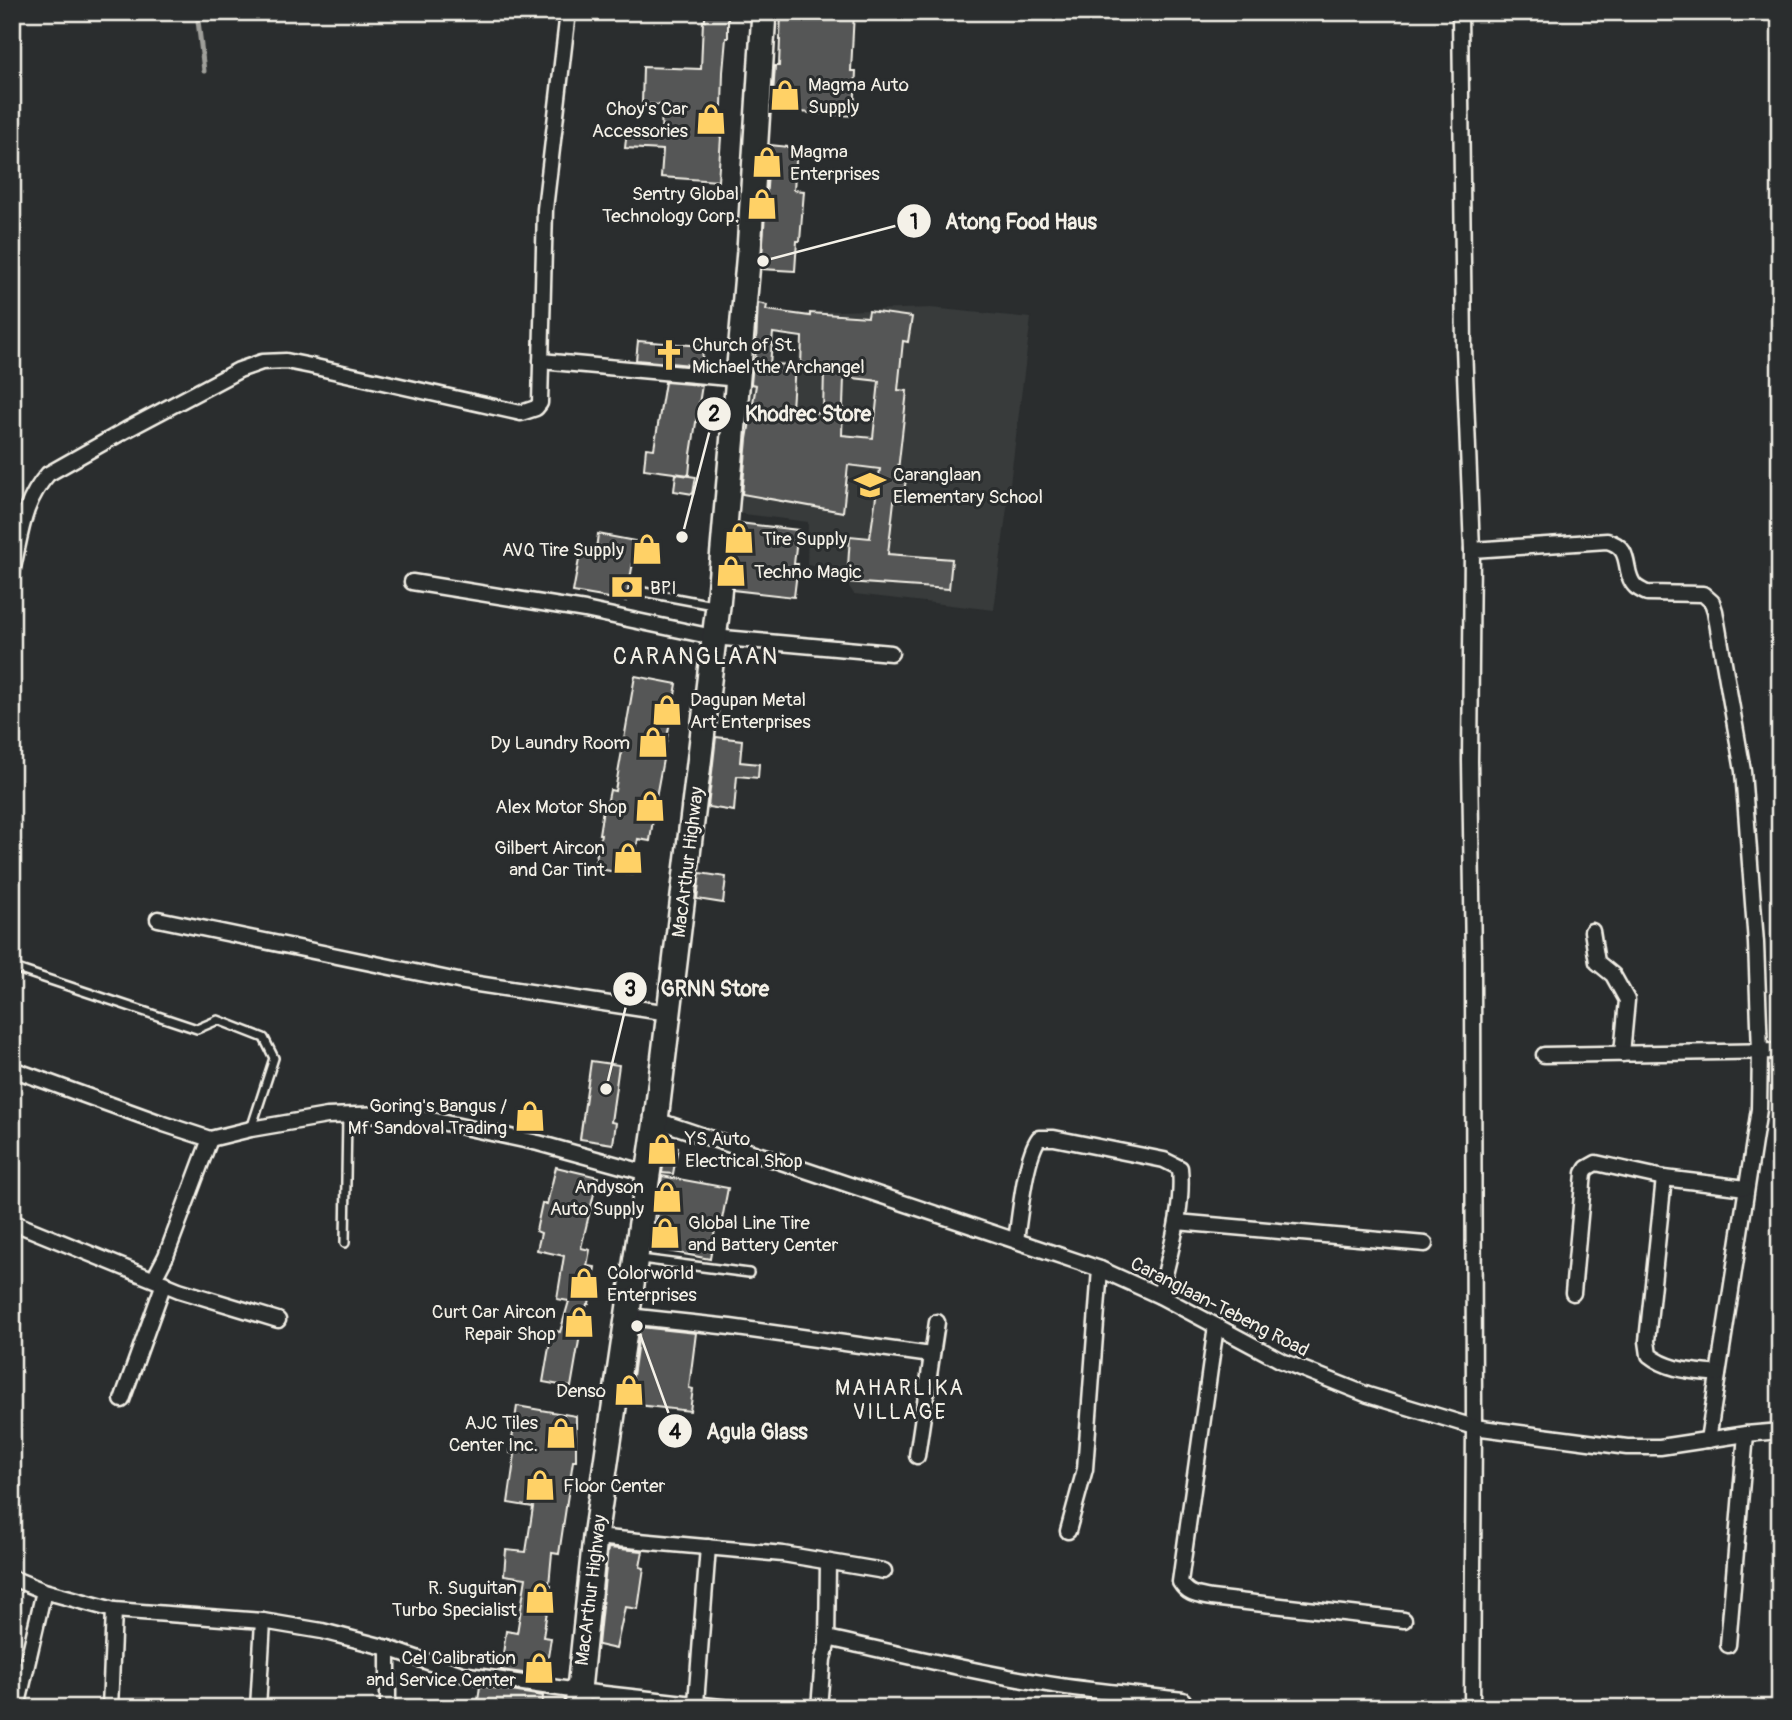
<svg xmlns="http://www.w3.org/2000/svg" width="1792" height="1720" font-family="Pangolin,sans-serif">
<style>
.built{fill:#373a3a}
.lines{fill:none;stroke-linecap:round;stroke-linejoin:round}
.stream{stroke:#9f9f9a;stroke-width:5}
.building{fill:#555756;stroke:#f4f1e8;stroke-width:2;fill-rule:evenodd}
.lane-casing{stroke:#f4f1e8;stroke-width:12}
.street-casing{stroke:#f4f1e8;stroke-width:19}
.primary-casing{stroke:#f4f1e8;stroke-width:28}
.lane{stroke:#2a2d2e;stroke-width:7}
.street{stroke:#2a2d2e;stroke-width:14}
.primary{stroke:#2a2d2e;stroke-width:23}
.labels{text-anchor:middle;stroke-width:6;stroke-linejoin:round;paint-order:stroke}
.poi-label{font-size:19px;fill:#f4f1e8;stroke:#2a2d2e;text-anchor:end}
.street-label{font-size:19px;fill:#f4f1e8;stroke:#2a2d2e}
.neighbourhood-label{font-size:21px;letter-spacing:2px;fill:#f4f1e8;stroke:#2a2d2e}
.quarter-label{font-size:23px;letter-spacing:2px;fill:#f4f1e8;stroke:#2a2d2e}
.leader{fill:none;stroke:#f4f1e8;stroke-width:2.5}
.callout-dot{fill:#f4f1e8;stroke:#2a2d2e;stroke-width:2.5}
.mark-label{font-size:21px;text-anchor:middle;font-weight:bold;fill:#111}
.callout-label{font-size:21px;text-anchor:middle;font-weight:bold;fill:#f4f1e8;stroke:#2a2d2e;stroke-width:6;stroke-linejoin:round;paint-order:stroke}
</style>
<rect width="100%" height="100%" fill="#2a2d2e"/>
<filter id="ink" filterUnits="userSpaceOnUse"><feTurbulence type="fractalNoise" baseFrequency=".0143" numOctaves="2"/><feDisplacementMap in="SourceGraphic" scale="14" xChannelSelector="R" yChannelSelector="G"/><feConvolveMatrix kernelMatrix="1 2 1 2 8 2 1 2 1" color-interpolation-filters="sRGB"/></filter>
<g filter="url(#ink)">
<path class="built" d="M 931,308 L 1031,318 L 994,610 L 854,594 L 838,570 L 807,565 L 808,522 L 727,512 L 744,360 L 797,363 L 807,312 Z"/>
<g class="lines">
<path class="stream" d="M 197,12 L 204,71"/>
</g>
<g class="building">
<path d="M 705,12 L 728,12 L 728,38 L 726,38 L 723,72 L 722,106 L 720,106 L 719,136 L 721,137 L 718,181 L 661,177 L 663,150 L 625,148 L 627,130 L 661,133 L 662,105 L 642,104 L 643,67 L 701,69 L 703,21 L 705,21 Z"/>
<path d="M 781,12 L 854,12 L 851,71 L 856,71 L 854,116 L 772,110 L 775,66 L 779,66 Z"/>
<path d="M 770,145 L 797,148 L 794,190 L 804,191 L 800,241 L 797,241 L 795,271 L 761,269 Z"/>
<path d="M 758,303 L 767,305 L 766,310 L 810,316 L 810,313 L 868,317 L 869,311 L 912,317 L 908,342 L 903,341 L 898,390 L 907,391 L 897,479 L 906,480 L 902,502 L 894,501 L 888,554 L 952,559 L 949,589 L 847,582 L 850,536 L 870,538 L 880,469 L 848,465 L 843,512 L 742,494 L 747,439 L 756,385 L 751,384 L 753,363 L 755,363 ZM 773,333 L 802,337 L 801,367 L 824,368 L 823,414 L 792,408 L 795,365 L 770,364 ZM 844,377 L 879,381 L 873,438 L 842,435 Z"/>
<path d="M 638,341 L 703,346 L 702,366 L 636,360 Z"/>
<path d="M 665,382 L 702,385 L 691,454 L 689,475 L 644,469 L 646,448 L 654,449 Z"/>
<path d="M 676,474 L 696,477 L 693,494 L 674,491 Z"/>
<path d="M 739,523 L 798,530 L 794,564 L 798,564 L 794,597 L 733,590 Z"/>
<path d="M 598,534 L 656,545 L 654,561 L 634,557 L 626,601 L 573,592 L 580,554 L 595,557 Z"/>
<path d="M 635,676 L 677,684 L 656,797 L 650,841 L 638,839 L 632,875 L 594,868 L 601,834 L 599,834 L 603,809 L 606,809 L 610,790 L 615,791 Z"/>
<path d="M 716,737 L 742,740 L 740,762 L 759,764 L 758,778 L 737,776 L 734,811 L 708,807 Z"/>
<path d="M 700,873 L 726,877 L 723,903 L 697,899 Z"/>
<path d="M 591,1061 L 619,1065 L 611,1122 L 616,1123 L 613,1144 L 580,1139 Z"/>
<path d="M 666,1145 L 678,1147 L 673,1174 L 662,1173 Z"/>
<path d="M 556,1167 L 598,1177 L 581,1248 L 590,1250 L 587,1266 L 595,1267 L 589,1304 L 587,1304 L 579,1335 L 580,1335 L 571,1387 L 543,1382 L 552,1330 L 560,1332 L 569,1301 L 557,1299 L 564,1256 L 537,1250 L 541,1233 L 536,1231 L 542,1203 L 547,1204 Z"/>
<path d="M 662,1176 L 728,1188 L 721,1225 L 716,1224 L 710,1259 L 652,1248 L 658,1213 L 657,1213 Z"/>
<path d="M 640,1327 L 696,1333 L 689,1388 L 693,1389 L 690,1411 L 629,1404 Z"/>
<path d="M 517,1406 L 576,1416 L 576,1461 L 573,1461 L 559,1554 L 552,1553 L 549,1585 L 551,1585 L 543,1637 L 551,1638 L 545,1676 L 501,1670 L 506,1631 L 517,1633 L 526,1578 L 504,1575 L 506,1550 L 526,1552 L 533,1507 L 508,1503 L 515,1454 L 510,1453 Z"/>
<path d="M 608,1548 L 643,1551 L 640,1567 L 644,1568 L 638,1609 L 625,1607 L 616,1649 L 598,1645 Z"/>
<path d="M 480,1686 L 543,1696 L 542,1708 L 477,1708 Z"/>
</g>
<g class="lines">
<defs>
<g id="lane">
<path d="M 638,591 L 713,605"/>
<path d="M 20,970 L 197,1029 L 218,1020 L 264,1038 L 274,1058 L 251,1129"/>
<path d="M 345,1243 L 347,1115"/>
<path d="M 641,1259 L 749,1273"/>
</g>
<g id="street">
<path d="M 1460,12 L 1464,347 L 1472,550 L 1470,761 L 1473,960 L 1474,1427 L 1472,1708"/>
<path d="M 541,361 L 739,379"/>
<path d="M 1472,550 L 1607,541 C 1635,548 1621,573 1636,587 C 1639,589 1644,592 1647,593 L 1703,594 L 1712,602 L 1715,611 L 1743,771 L 1756,943 L 1760,1051 L 1759,1109 L 1708,1440"/>
<path d="M 12,572 C 21,535 22,503 48,474 L 126,430 L 239,370 L 262,362 L 286,361 L 311,366 L 521,413 L 536,408 L 540,403 L 545,209 L 568,12"/>
<path d="M 412,582 L 585,610 L 713,637 L 891,653"/>
<path d="M 158,919 L 458,981 L 669,1013"/>
<path d="M 1592,931 L 1597,962 L 1613,975 L 1627,1000 L 1622,1054"/>
<path d="M 1544,1055 L 1780,1051"/>
<path d="M 12,1069 L 164,1124 L 210,1139 L 251,1129 L 327,1116 L 385,1114 L 436,1121 L 538,1143 L 647,1173"/>
<path d="M 656,1120 L 1100,1269 L 1160,1296 L 1282,1361 L 1368,1395 L 1474,1427 L 1627,1447 L 1660,1447 L 1746,1434 L 1780,1431"/>
<path d="M 1664,1178 L 1647,1341 L 1649,1355 C 1669,1371 1693,1371 1718,1374"/>
<path d="M 12,1222 L 179,1290 L 278,1320"/>
<path d="M 1177,1222 L 1425,1244"/>
<path d="M 1016,1240 C 1020,1215 1025,1157 1039,1138 L 1054,1138 L 1164,1160 L 1180,1168 C 1184,1211 1169,1254 1160,1296"/>
<path d="M 154,1279 L 166,1256 L 210,1139"/>
<path d="M 1573,1293 L 1584,1173 L 1587,1168 L 1596,1163 L 1664,1178 L 1746,1188"/>
<path d="M 628,1316 L 730,1327 L 931,1355"/>
<path d="M 1216,1326 L 1180,1582 C 1188,1595 1196,1595 1211,1598 L 1404,1620"/>
<path d="M 122,1400 L 164,1283"/>
<path d="M 917,1456 L 937,1322"/>
<path d="M 1068,1531 L 1085,1469 L 1100,1269"/>
<path d="M 595,1537 L 783,1554 L 884,1571"/>
<path d="M 12,1578 L 44,1591 L 114,1610 L 263,1621 L 322,1631 L 388,1648 L 462,1674 L 578,1691 L 730,1708"/>
<path d="M 827,1638 C 905,1655 982,1674 1060,1686 C 1101,1692 1142,1695 1183,1700"/>
<path d="M 1728,1645 L 1746,1434"/>
<path d="M 696,1703 L 708,1547"/>
<path d="M 17,1708 L 44,1591"/>
<path d="M 110,1708 L 114,1610"/>
<path d="M 258,1708 L 263,1621"/>
<path d="M 388,1708 L 388,1648"/>
<path d="M 819,1708 L 823,1659 L 827,1645 L 828,1562"/>
</g>
<path id="primary" d="M 577,1708 L 595,1537 L 656,1120 L 718,606 L 749,251 L 764,12"/>
</defs>
<use href="#lane" class="lane-casing"/>
<use href="#street" class="street-casing"/>
<use href="#primary" class="primary-casing"/>
<use href="#lane" class="lane"/>
<use href="#street" class="street"/>
<use href="#primary" class="primary"/>
</g>
</g>
<defs>
<symbol id="shop-bare" viewBox="-9 -9 18 18"><path d="M-5-2.5h2.3a2.7 3.5 0 0 1 5.4 0H5L5.5 6h-11ZM-1.5-2.5h3a1.5 2.3 0 0 0-3 0Z" fill="#ffd166" stroke="#2a2d2e" stroke-width="2.5" paint-order="stroke"/></symbol>
<symbol id="church-bare" viewBox="-9 -9 18 18"><path d="M-1.2-6h2.4v3.5h3.3v2.4h-3.3V6h-2.4V-.1h-3.3v-2.4h3.3Z" fill="#ffd166" stroke="#2a2d2e" stroke-width="2.5" paint-order="stroke"/></symbol>
<symbol id="school-bare" viewBox="-9 -9 18 18"><path d="M0-5L7-2L0 1L-7-2ZM-4 1L0 2.5L4 1V4Q0 6-4 4Z" fill="#ffd166" stroke="#2a2d2e" stroke-width="2.5" paint-order="stroke"/></symbol>
<symbol id="bank-bare" viewBox="-9 -9 18 18"><path d="M-6-4H6V4H-6ZM0-2.3a2.3 2.3 0 1 0 0 4.6a2.3 2.3 0 1 0 0-4.6Z" fill="#ffd166" stroke="#2a2d2e" stroke-width="2.5" paint-order="stroke"/></symbol>
</defs>
<g fill-rule="evenodd">
<use href="#shop-bare" x="763" y="73" width="44" height="44"/>
<use href="#shop-bare" x="689" y="97" width="44" height="44"/>
<use href="#shop-bare" x="745" y="140" width="44" height="44"/>
<use href="#shop-bare" x="740" y="182" width="44" height="44"/>
<use href="#church-bare" x="647" y="333" width="44" height="44"/>
<use href="#school-bare" x="848" y="463" width="44" height="44"/>
<use href="#shop-bare" x="717" y="516" width="44" height="44"/>
<use href="#shop-bare" x="625" y="527" width="44" height="44"/>
<use href="#shop-bare" x="709" y="549" width="44" height="44"/>
<use href="#bank-bare" x="605" y="565" width="44" height="44"/>
<use href="#shop-bare" x="645" y="688" width="44" height="44"/>
<use href="#shop-bare" x="631" y="720" width="44" height="44"/>
<use href="#shop-bare" x="628" y="784" width="44" height="44"/>
<use href="#shop-bare" x="606" y="836" width="44" height="44"/>
<use href="#shop-bare" x="508" y="1094" width="44" height="44"/>
<use href="#shop-bare" x="640" y="1127" width="44" height="44"/>
<use href="#shop-bare" x="645" y="1175" width="44" height="44"/>
<use href="#shop-bare" x="643" y="1211" width="44" height="44"/>
<use href="#shop-bare" x="562" y="1261" width="44" height="44"/>
<use href="#shop-bare" x="557" y="1300" width="44" height="44"/>
<use href="#shop-bare" x="607" y="1368" width="44" height="44"/>
<use href="#shop-bare" x="539" y="1411" width="44" height="44"/>
<use href="#shop-bare" x="518" y="1463" width="44" height="44"/>
<use href="#shop-bare" x="518" y="1576" width="44" height="44"/>
<use href="#shop-bare" x="517" y="1646" width="44" height="44"/>
</g>
<g class="labels">
<g class="poi-label">
<text x="808" y="91" text-anchor="start">Magma Auto<tspan x="808" dy="22">Supply</tspan></text>
<text x="688" y="115">Choy's Car<tspan x="688" dy="22">Accessories</tspan></text>
<text x="790" y="158" text-anchor="start">Magma<tspan x="790" dy="22">Enterprises</tspan></text>
<text x="739" y="200">Sentry Global<tspan x="739" dy="22">Technology Corp.</tspan></text>
<text x="692" y="351" text-anchor="start">Church of St.<tspan x="692" dy="22">Michael the Archangel</tspan></text>
<text x="893" y="481" text-anchor="start">Caranglaan<tspan x="893" dy="22">Elementary School</tspan></text>
<text x="762" y="545" text-anchor="start">Tire Supply</text>
<text x="624" y="556">AVQ Tire Supply</text>
<text x="754" y="578" text-anchor="start">Techno Magic</text>
<text x="650" y="594" text-anchor="start">BPI</text>
<text x="690" y="706" text-anchor="start">Dagupan Metal<tspan x="690" dy="22">Art Enterprises</tspan></text>
<text x="630" y="749">Dy Laundry Room</text>
<text x="627" y="813">Alex Motor Shop</text>
<text x="605" y="854">Gilbert Aircon<tspan x="605" dy="22">and Car Tint</tspan></text>
<text x="507" y="1112">Goring's Bangus /<tspan x="507" dy="22">Mf Sandoval Trading</tspan></text>
<text x="685" y="1145" text-anchor="start">YS Auto<tspan x="685" dy="22">Electrical Shop</tspan></text>
<text x="644" y="1193">Andyson<tspan x="644" dy="22">Auto Supply</tspan></text>
<text x="688" y="1229" text-anchor="start">Global Line Tire<tspan x="688" dy="22">and Battery Center</tspan></text>
<text x="607" y="1279" text-anchor="start">Colorworld<tspan x="607" dy="22">Enterprises</tspan></text>
<text x="556" y="1318">Curt Car Aircon<tspan x="556" dy="22">Repair Shop</tspan></text>
<text x="606" y="1397">Denso</text>
<text x="538" y="1429">AJC Tiles<tspan x="538" dy="22">Center Inc.</tspan></text>
<text x="563" y="1492" text-anchor="start">Floor Center</text>
<text x="517" y="1594">R. Suguitan<tspan x="517" dy="22">Turbo Specialist</tspan></text>
<text x="516" y="1664">Cel Calibration<tspan x="516" dy="22">and Service Center</tspan></text>
</g>
<g class="street-label">
<text transform="translate(687 862) rotate(-83)" y="7">MacArthur Highway</text>
<text transform="translate(1220 1306) rotate(27)" y="7">Caranglaan-Tebeng Road</text>
<text transform="translate(590 1590) rotate(-83)" y="7">MacArthur Highway</text>
</g>
<g class="neighbourhood-label">
<text x="900" y="1395">MAHARLIKA<tspan x="900" dy="24">VILLAGE</tspan></text>
</g>
<g class="quarter-label">
<text x="696" y="664">CARANGLAAN</text>
</g>
</g>
<path class="leader" d="M763 261L914 221M682 537L714 414M606 1089L630 989M637 1326L675 1431"/>
<g class="callout-dot">
<circle cx="763" cy="261" r="7"/>
<circle cx="682" cy="537" r="7"/>
<circle cx="606" cy="1089" r="7"/>
<circle cx="637" cy="1326" r="7"/>
<circle cx="914" cy="221" r="18"/>
<circle cx="714" cy="414" r="18"/>
<circle cx="630" cy="989" r="18"/>
<circle cx="675" cy="1431" r="18"/>
</g>
<g class="mark-label">
<text x="914" y="229">1</text>
<text x="714" y="421">2</text>
<text x="630" y="996">3</text>
<text x="675" y="1439">4</text>
</g>
<g class="callout-label">
<text x="1021" y="229">Atong Food Haus</text>
<text x="808" y="421">Khodrec Store</text>
<text x="715" y="996">GRNN Store</text>
<text x="757" y="1439">Agula Glass</text>
</g>
<rect width="1792" height="1720" fill="none" stroke="#2a2d2e" stroke-width="42"/>
<rect x="21" y="21" width="1750" height="1678" fill="none" stroke="#f4f1e8" stroke-width="2.5" filter="url(#ink)"/>
</svg>
